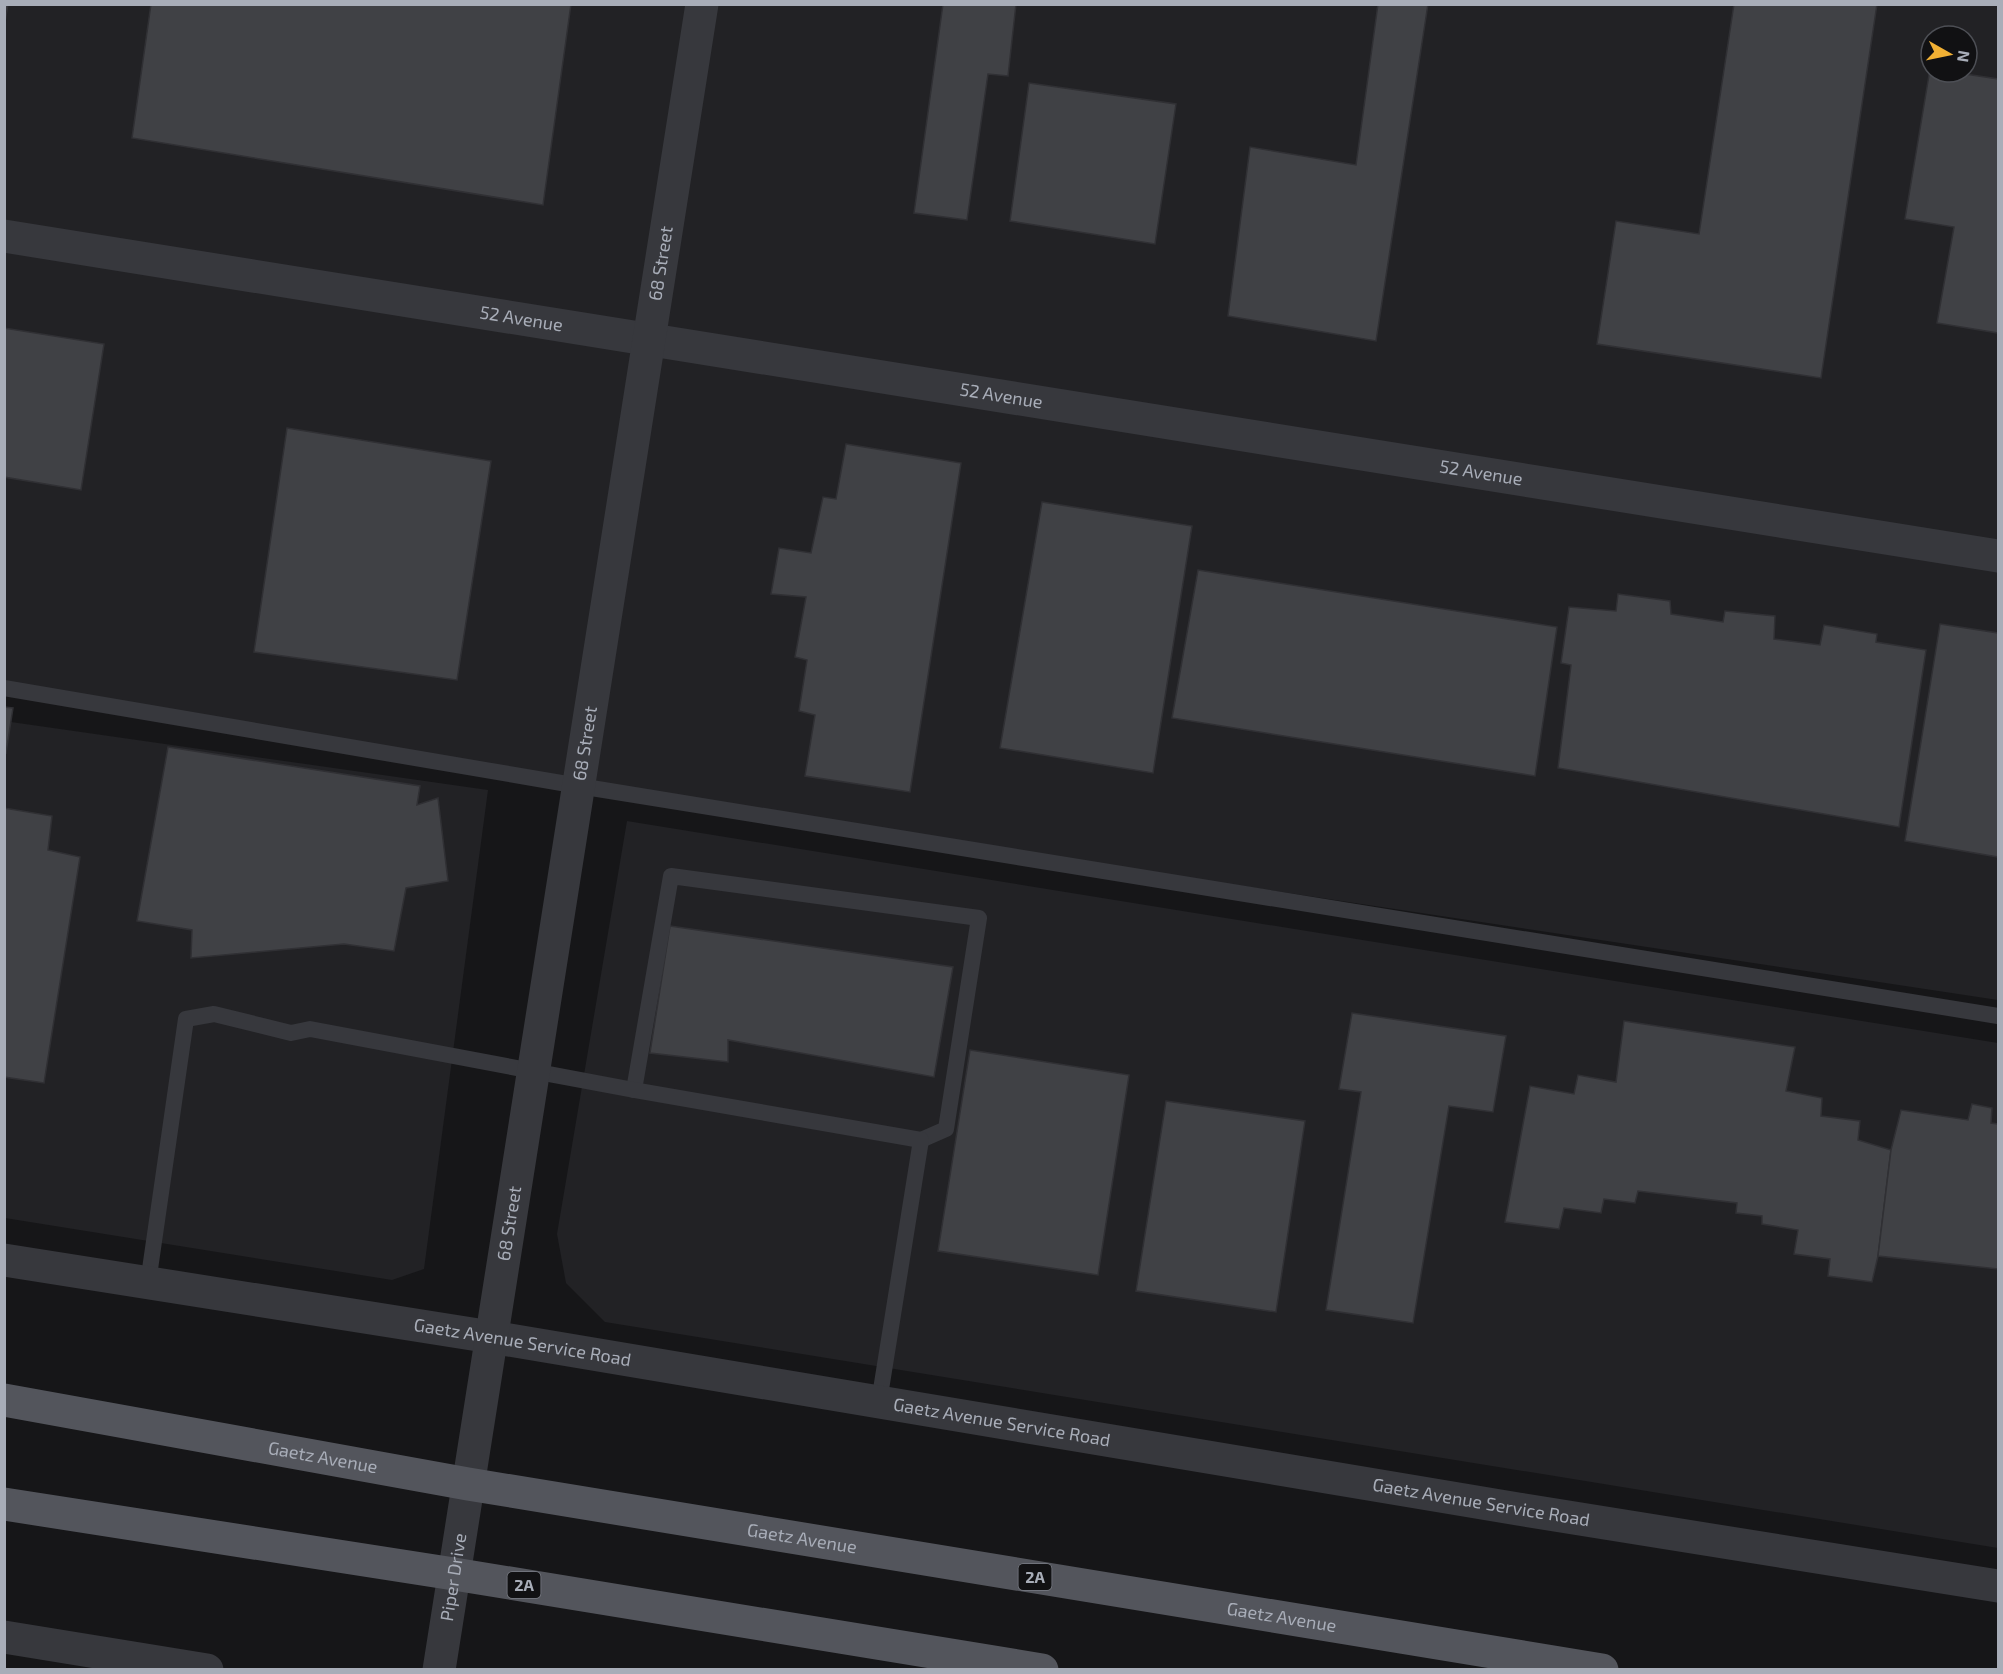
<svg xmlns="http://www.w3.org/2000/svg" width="2003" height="1674" font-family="'Exo 2',sans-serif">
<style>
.built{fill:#222225;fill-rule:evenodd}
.building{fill:#404145;stroke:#303034;stroke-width:1.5}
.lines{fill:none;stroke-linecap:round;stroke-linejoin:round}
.service{stroke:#37383d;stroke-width:16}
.minor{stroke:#37383d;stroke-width:33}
.tertiary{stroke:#37383d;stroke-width:33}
.primary{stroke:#53555c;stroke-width:33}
.labels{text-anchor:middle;stroke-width:4.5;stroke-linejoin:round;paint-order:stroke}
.shield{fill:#111113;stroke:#7b7e86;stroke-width:1.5}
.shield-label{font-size:16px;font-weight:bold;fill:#a8adb8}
.street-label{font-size:18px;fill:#a8adb8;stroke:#111113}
</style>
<rect width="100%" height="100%" fill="#161618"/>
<g class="built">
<path d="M 4,5 L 1998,5 L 1998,1000 L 579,786 L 5,688 ZM 1931,36 L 1967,36 L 1967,72 L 1931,72 Z"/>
<path d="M 4,721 L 488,790 L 424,1269 L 392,1280 L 5,1218 Z"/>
<path d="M 627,821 L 1998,1043 L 1998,1548 L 605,1322 L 566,1283 L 557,1234 Z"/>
</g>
<g class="building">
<path d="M 4,4 L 8,4 L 4,28 Z"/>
<path d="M 151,4 L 571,4 L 543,205 L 132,138 Z"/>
<path d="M 943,4 L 1016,4 L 1008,76 L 988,74 L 967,220 L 914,213 Z"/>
<path d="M 1378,4 L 1428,4 L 1376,341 L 1228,316 L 1250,147 L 1356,165 Z"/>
<path d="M 1734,4 L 1877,4 L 1821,378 L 1597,344 L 1616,221 L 1699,234 Z"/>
<path d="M 1930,69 L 1931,72 L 1952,72 L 1998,79 L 1998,333 L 1937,323 L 1954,227 L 1905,219 Z"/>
<path d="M 1029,83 L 1176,104 L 1155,244 L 1010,221 Z"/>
<path d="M 4,328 L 104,344 L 81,490 L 4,477 Z"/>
<path d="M 287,428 L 491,461 L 457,680 L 254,652 Z"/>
<path d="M 846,444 L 961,463 L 910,792 L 805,776 L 815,715 L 799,711 L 807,660 L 795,657 L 806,597 L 771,594 L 779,548 L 811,553 L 823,497 L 836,499 Z"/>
<path d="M 1042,502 L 1192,526 L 1153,773 L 1000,748 Z"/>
<path d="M 1198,570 L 1557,627 L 1535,776 L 1172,718 Z"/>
<path d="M 1618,594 L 1670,601 L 1671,614 L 1723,622 L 1725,611 L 1775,616 L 1774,639 L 1820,645 L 1824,625 L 1877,634 L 1876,642 L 1926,650 L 1899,827 L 1558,768 L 1571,665 L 1561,663 L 1569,607 L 1616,611 Z"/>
<path d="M 1940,624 L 1998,633 L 1998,857 L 1905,841 Z"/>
<path d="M 4,707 L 13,708 L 6,753 L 4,752 Z"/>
<path d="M 168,747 L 420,786 L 417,805 L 438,798 L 448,881 L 406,888 L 394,951 L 344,944 L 191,958 L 192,930 L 137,921 Z"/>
<path d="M 4,808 L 52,816 L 48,850 L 80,857 L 44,1083 L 4,1077 Z"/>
<path d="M 670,926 L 953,967 L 934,1077 L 728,1040 L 728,1062 L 650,1053 Z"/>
<path d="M 1352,1013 L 1506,1036 L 1493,1112 L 1449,1106 L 1413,1323 L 1326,1310 L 1361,1092 L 1339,1089 Z"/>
<path d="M 1624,1021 L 1795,1047 L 1786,1091 L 1822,1098 L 1821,1116 L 1860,1121 L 1858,1140 L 1891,1150 L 1878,1256 L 1872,1282 L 1828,1276 L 1830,1259 L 1794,1254 L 1798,1230 L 1762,1224 L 1762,1216 L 1736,1213 L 1737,1203 L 1638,1191 L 1635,1203 L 1604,1199 L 1601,1213 L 1564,1208 L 1559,1229 L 1505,1222 L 1530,1086 L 1574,1094 L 1578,1075 L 1616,1082 Z"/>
<path d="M 970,1050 L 1129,1075 L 1098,1275 L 938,1251 Z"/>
<path d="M 1166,1101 L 1305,1121 L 1276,1312 L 1136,1291 Z"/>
<path d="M 1972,1104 L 1992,1108 L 1991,1123 L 1998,1124 L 1998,1269 L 1878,1256 L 1891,1150 L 1901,1110 L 1968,1120 Z"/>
</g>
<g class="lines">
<g class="service">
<path d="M 4,688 L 579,786 L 1998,1016"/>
<path d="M 634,1090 L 671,876 L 979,918 L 946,1129 L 921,1140"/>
<path d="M 148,1283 L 186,1019 L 214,1014 L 291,1033 L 310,1029 L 634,1090 L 921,1140 L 879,1402"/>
</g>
<g class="minor">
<path id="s1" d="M 4,236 L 1998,556"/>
<path id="s2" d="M 4,1260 L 491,1337 L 1518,1509 L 1998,1586"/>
<path d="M 4,1637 L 207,1670"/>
</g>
<path class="tertiary" id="s3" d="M 439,1670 L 702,4"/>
<g class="primary">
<path id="s4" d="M 4,1400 L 468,1484 L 1602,1670"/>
<path d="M 4,1504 L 454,1574 L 1042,1670"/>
</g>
</g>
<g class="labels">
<g class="shield">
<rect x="1018.5" y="1564" width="33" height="26" rx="4.5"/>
<rect x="507.5" y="1572" width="33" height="26" rx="4.5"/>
</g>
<g class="shield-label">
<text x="1035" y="1583">2A</text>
<text x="524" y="1591">2A</text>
</g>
<g class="street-label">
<text dy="6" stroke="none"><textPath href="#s3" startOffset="1424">68 Street</textPath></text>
<text dy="6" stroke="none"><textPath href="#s1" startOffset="524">52 Avenue</textPath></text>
<text dy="6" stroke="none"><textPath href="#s1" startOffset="1010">52 Avenue</textPath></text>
<text dy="6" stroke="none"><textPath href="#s1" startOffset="1496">52 Avenue</textPath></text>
<text dy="6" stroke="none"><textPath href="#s3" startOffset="938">68 Street</textPath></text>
<text dy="6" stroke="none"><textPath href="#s3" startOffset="452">68 Street</textPath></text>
<text dy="6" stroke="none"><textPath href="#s2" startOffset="525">Gaetz Avenue Service Road</textPath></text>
<text dy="6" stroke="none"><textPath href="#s2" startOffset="1011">Gaetz Avenue Service Road</textPath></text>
<text dy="6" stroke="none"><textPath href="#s4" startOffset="324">Gaetz Avenue</textPath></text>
<text dy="6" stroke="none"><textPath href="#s2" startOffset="1497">Gaetz Avenue Service Road</textPath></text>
<text dy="6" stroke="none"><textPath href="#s4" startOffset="810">Gaetz Avenue</textPath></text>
<text dy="6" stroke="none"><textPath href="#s3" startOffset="94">Piper Drive</textPath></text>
<text dy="6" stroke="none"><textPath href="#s4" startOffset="1296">Gaetz Avenue</textPath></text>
</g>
</g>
<rect width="2003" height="1674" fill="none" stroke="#a8adb8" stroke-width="12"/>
<g transform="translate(1949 54) rotate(99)"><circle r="28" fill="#111113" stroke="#4d4f55" stroke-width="1.5"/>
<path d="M0-4.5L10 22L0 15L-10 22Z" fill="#f2b134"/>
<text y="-9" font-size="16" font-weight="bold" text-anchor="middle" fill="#a8adb8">N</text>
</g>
</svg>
